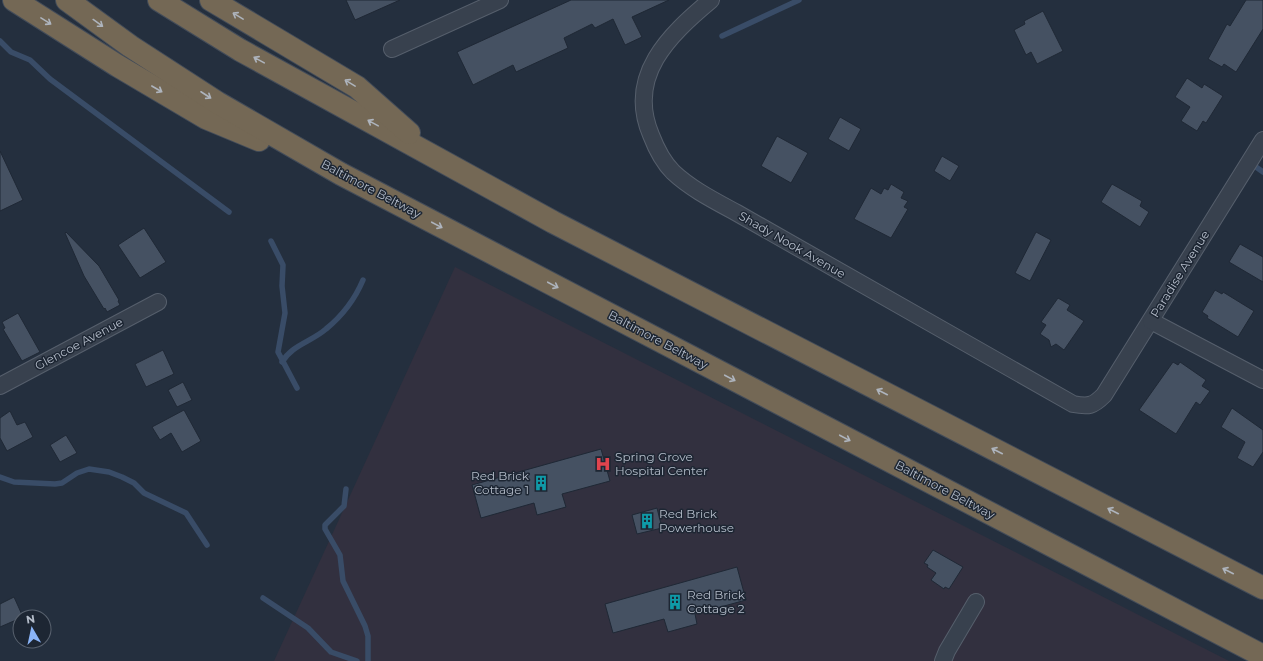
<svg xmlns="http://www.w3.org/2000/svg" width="1263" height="661" font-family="Montserrat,sans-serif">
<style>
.medical{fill:#32303f}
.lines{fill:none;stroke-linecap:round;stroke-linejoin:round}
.stream{stroke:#394c67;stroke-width:5.5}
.building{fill:#455162;stroke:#1f2835}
.street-casing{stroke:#565f6c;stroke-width:18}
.highway-casing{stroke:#434c59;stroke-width:24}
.street{stroke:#38414e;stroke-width:16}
.highway{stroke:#746855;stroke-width:22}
.oneway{stroke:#aeb4bd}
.labels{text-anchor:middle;stroke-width:3;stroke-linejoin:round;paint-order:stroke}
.street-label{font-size:12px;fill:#b4bcc9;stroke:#1d2633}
.poi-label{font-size:12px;fill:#b4bcc9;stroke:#1d2633;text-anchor:start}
</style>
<rect width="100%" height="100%" fill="#242f3e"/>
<path class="medical" d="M 455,267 L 1229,661 L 274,661 Z"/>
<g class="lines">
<g class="stream">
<path d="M 722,36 L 799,0"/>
<path d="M 0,41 L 11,52 L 30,60 L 50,79 L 229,212"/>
<path d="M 1256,167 L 1263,172"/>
<path d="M 271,241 L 283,265 L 282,286 L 285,313 L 278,352 L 297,388"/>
<path d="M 282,362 C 292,345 311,342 326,329 C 342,316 355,299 363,280"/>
<path d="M 0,477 L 14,482 L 55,484 L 62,483 L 77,473 L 89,469 L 109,472 L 122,477 L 134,483 L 144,493 L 186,513 L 207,545"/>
<path d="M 346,489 L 344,506 L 325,525 L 325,529 L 340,555 L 343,581 L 365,626 L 368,636 L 368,661"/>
<path d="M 263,598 L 308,628 L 331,652 L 357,661"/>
</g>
</g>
<g class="building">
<path d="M 346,0 L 400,0 L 355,20 Z"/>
<path d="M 571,0 L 669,0 L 632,17 L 642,37 L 625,45 L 613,19 L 595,28 L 592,24 L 564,38 L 568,48 L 516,72 L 513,65 L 473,85 L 457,52 Z"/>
<path d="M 1246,0 L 1263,0 L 1263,29 L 1236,72 L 1224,64 L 1222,67 L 1208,59 L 1227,24 L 1230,26 Z"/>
<path d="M 1043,11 L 1063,51 L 1037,64 L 1031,52 L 1026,55 L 1014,30 L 1025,24 L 1024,21 Z"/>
<path d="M 1187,78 L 1202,88 L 1204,84 L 1223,96 L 1206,123 L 1203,121 L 1197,131 L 1181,121 L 1190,107 L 1175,97 Z"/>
<path d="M 840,117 L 861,129 L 849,151 L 828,139 Z"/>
<path d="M 777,136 L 808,153 L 791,183 L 761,166 Z"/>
<path d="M 0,151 L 23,200 L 0,211 Z"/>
<path d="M 942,156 L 959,166 L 950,181 L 934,171 Z"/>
<path d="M 891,184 L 904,192 L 901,198 L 908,201 L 904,207 L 908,209 L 891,238 L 854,219 L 871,188 L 881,194 L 884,188 L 888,190 Z"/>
<path d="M 1112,184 L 1142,201 L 1140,206 L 1149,212 L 1140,227 L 1101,202 Z"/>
<path d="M 144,228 L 166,262 L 140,278 L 118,245 Z"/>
<path d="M 66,232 L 99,266 L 119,300 L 118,301 L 120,305 L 107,312 L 105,308 L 104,309 L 84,276 L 65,233 Z"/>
<path d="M 1036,232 L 1051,240 L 1030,281 L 1015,273 Z"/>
<path d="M 1240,244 L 1263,257 L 1263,282 L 1229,262 Z"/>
<path d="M 1215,290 L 1222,294 L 1223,292 L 1254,311 L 1238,337 L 1207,318 L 1208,316 L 1202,312 Z"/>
<path d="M 1058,298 L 1070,305 L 1067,310 L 1084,321 L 1064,350 L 1056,344 L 1051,347 L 1049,340 L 1040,334 L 1046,325 L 1041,322 Z"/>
<path d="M 18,313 L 40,352 L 22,361 L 3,329 L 5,328 L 2,322 Z"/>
<path d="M 163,350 L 174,374 L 146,387 L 135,364 Z"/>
<path d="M 1173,362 L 1178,365 L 1180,362 L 1206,380 L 1202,386 L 1210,391 L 1200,405 L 1196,402 L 1176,434 L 1139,410 Z"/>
<path d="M 183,382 L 192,400 L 177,407 L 168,390 Z"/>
<path d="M 1232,408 L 1263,430 L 1263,452 L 1253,467 L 1237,458 L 1245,442 L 1221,427 Z"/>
<path d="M 184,410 L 201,441 L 182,452 L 171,433 L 160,440 L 152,427 Z"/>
<path d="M 10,411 L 17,425 L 25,422 L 33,437 L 7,451 L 0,438 L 0,418 Z"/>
<path d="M 66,435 L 77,453 L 60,462 L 50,445 Z"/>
<path d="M 601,449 L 610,481 L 562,494 L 566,507 L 537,515 L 534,503 L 481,518 L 472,485 Z"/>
<path d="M 657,508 L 662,528 L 637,534 L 632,515 Z"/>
<path d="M 933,550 L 963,567 L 949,589 L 945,587 L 944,589 L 931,580 L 936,573 L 927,567 L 928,565 L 924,563 Z"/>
<path d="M 737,567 L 746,600 L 695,614 L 697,624 L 668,632 L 664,619 L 613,633 L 605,604 Z"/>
<path d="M 14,597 L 23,617 L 0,627 L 0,604 Z"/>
</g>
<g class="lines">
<defs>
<g id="street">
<path d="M 711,0 C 669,35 626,76 651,135 C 656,148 663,162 673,172 C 691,189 715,201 737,213 L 1073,404 C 1089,407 1093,406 1104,395 L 1263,140"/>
<path d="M 392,49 L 500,0"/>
<path d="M 1151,321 L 1263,380"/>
<path d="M 0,386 L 158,302"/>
<path d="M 943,661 L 947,651 L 976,602"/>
</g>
<g id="highway">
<path d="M 14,0 L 118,66 L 206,118 L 259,140"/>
<path d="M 67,0 L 130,46 L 218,103 L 341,174 L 1263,656"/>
<path d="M 159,0 L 240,50 L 553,222 L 1263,588"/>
<path d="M 211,0 L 357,87 L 409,133"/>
</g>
</defs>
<use href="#street" class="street-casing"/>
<use href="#highway" class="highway-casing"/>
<use href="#street" class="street"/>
<use href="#highway" class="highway"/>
</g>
<defs><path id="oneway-shaft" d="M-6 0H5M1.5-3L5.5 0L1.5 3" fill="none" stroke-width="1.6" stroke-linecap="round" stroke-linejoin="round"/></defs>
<g class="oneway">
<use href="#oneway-shaft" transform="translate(238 16) rotate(-149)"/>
<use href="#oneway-shaft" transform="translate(46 21) rotate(32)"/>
<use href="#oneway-shaft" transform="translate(98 23) rotate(36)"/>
<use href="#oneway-shaft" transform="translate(259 60) rotate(-151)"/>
<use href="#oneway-shaft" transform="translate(350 83) rotate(-149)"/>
<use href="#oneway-shaft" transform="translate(157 89) rotate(30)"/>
<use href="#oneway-shaft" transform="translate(206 95) rotate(33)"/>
<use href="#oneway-shaft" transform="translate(373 123) rotate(-151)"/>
<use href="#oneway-shaft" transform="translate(437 225) rotate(28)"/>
<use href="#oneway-shaft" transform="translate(553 285) rotate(28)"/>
<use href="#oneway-shaft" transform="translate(730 378) rotate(28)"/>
<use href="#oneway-shaft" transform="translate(882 392) rotate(-153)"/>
<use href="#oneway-shaft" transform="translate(845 438) rotate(28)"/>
<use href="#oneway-shaft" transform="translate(997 451) rotate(-153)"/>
<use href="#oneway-shaft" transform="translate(1113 511) rotate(-153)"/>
<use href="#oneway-shaft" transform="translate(1228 571) rotate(-153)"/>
</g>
<defs>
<symbol id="hospital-bare" viewBox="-9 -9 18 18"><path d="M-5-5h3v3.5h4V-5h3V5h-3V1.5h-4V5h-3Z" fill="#e0444e" stroke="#1d2633" stroke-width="2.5" paint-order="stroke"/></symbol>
<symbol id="building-bare" viewBox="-9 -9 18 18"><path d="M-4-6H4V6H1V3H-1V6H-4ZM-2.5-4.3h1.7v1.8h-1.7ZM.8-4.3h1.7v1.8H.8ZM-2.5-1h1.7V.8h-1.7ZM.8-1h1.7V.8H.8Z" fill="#0f9aa8" stroke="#1d2633" stroke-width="2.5" paint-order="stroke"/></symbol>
</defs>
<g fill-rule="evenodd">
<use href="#hospital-bare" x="592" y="453" width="22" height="22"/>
<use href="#building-bare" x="530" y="472" width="22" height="22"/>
<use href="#building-bare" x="636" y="510" width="22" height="22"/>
<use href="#building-bare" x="664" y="591" width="22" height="22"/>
</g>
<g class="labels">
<g class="street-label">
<text transform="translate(371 189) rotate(28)" y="4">Baltimore Beltway</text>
<text transform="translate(792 245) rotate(30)" y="4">Shady Nook Avenue</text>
<text transform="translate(1180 274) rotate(-58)" y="4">Paradise Avenue</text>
<text transform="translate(658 340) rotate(28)" y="4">Baltimore Beltway</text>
<text transform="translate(79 344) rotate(-28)" y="4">Glencoe Avenue</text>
<text transform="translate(945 490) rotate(28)" y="4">Baltimore Beltway</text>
</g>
<g class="poi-label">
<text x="615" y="461">Spring Grove<tspan x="615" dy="14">Hospital Center</tspan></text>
<text x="529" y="480" text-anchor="end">Red Brick<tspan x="529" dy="14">Cottage 1</tspan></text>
<text x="659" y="518">Red Brick<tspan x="659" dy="14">Powerhouse</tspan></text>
<text x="687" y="599">Red Brick<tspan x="687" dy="14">Cottage 2</tspan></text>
</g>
</g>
<g transform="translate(32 629) rotate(351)"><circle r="19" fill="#1d2633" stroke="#59626f"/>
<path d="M0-3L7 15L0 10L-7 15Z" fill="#8ab4f8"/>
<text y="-6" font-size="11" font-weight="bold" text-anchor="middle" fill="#b4bcc9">N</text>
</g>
</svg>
